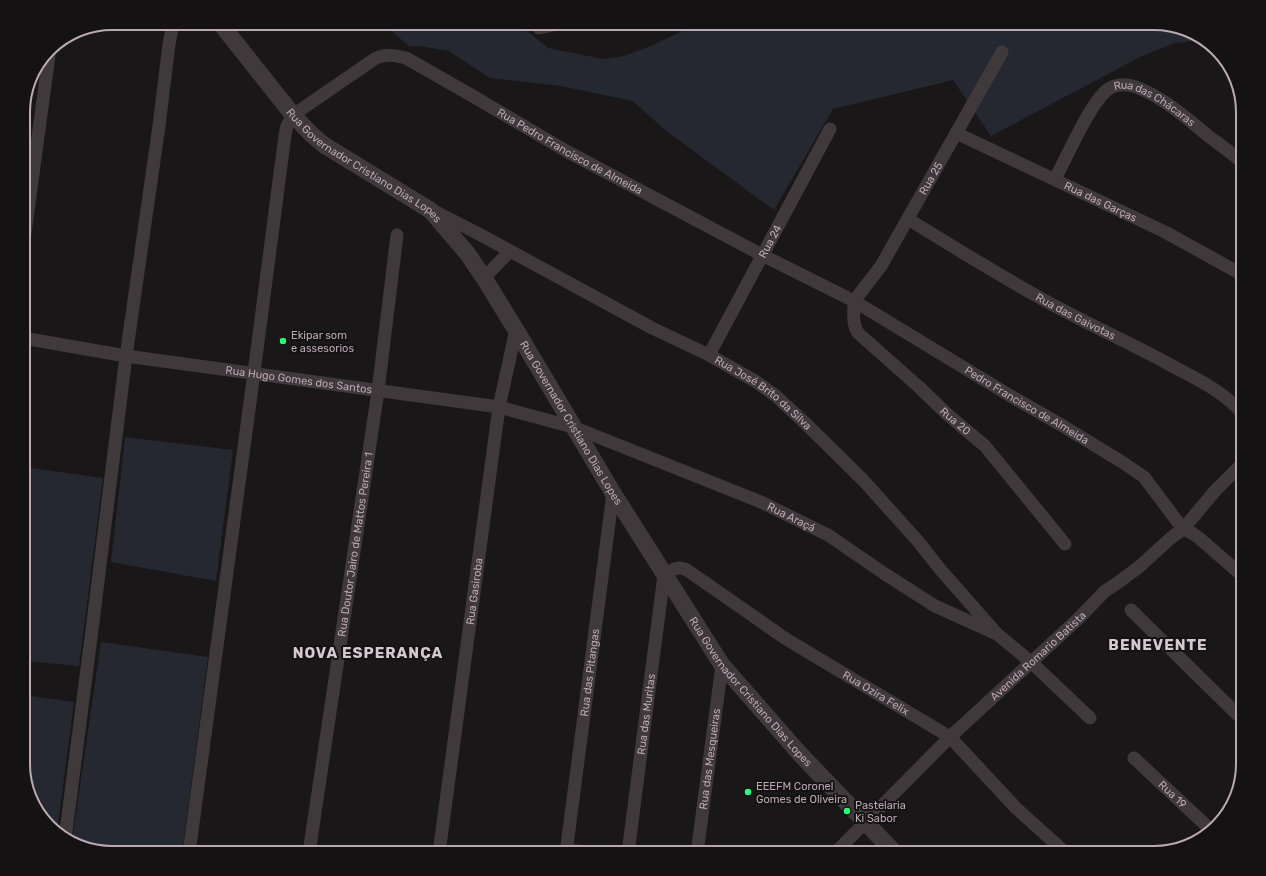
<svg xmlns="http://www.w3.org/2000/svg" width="1266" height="876" font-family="Rubik,sans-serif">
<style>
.green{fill:#262831}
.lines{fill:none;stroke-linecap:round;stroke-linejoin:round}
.minor{stroke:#40393c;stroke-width:13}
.tertiary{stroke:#40393c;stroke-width:17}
.poi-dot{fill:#2cfc7a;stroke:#141212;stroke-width:1.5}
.labels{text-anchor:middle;stroke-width:4;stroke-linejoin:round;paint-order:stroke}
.street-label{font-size:11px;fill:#baa8b2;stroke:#141212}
.poi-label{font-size:11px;fill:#baa8b2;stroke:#141212;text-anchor:start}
.district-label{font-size:15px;font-weight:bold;letter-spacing:1px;fill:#d5c9d0;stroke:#141212}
.rim{fill:none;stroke:#baa8b2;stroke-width:2}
</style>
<rect width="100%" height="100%" fill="#191717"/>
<g class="green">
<path d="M 382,23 L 507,23 L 530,33 L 548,48 L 603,59 L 624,56 L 651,46 L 699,23 L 1154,23 L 1204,38 L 1206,40 L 1175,43 L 1142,56 L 991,136 L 953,80 L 833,109 L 774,210 L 665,130 L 633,101 L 560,86 L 490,78 L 449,51 L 419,46 L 409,46 Z"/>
<path d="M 125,437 L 233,450 L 216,581 L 111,562 Z"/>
<path d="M 23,467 L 103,478 L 79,666 L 23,661 Z"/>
<path d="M 101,642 L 208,657 L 182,853 L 112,853 L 72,841 Z"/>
<path d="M 23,695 L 74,702 L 57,832 L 35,808 L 23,770 Z"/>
</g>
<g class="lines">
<g class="minor">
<path d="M 539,28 L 562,23"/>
<path id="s1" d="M 956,133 L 1165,232 L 1243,275"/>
<path id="s2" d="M 1055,179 C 1066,159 1092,98 1110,88 C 1117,84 1128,84 1136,87 C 1161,96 1187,118 1207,135 C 1219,144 1232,153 1243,163"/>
<path id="s3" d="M 434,211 L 477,233 L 652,328 L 709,355 L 755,381 L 776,396 L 803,421 L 863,480 L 917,540 L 940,569 L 997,634 L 1031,662 L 1090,718"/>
<path id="s4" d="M 908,219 C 957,249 1006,280 1057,307 C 1096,328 1137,346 1176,368 C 1201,381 1225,393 1243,414"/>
<path d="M 23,248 L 50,48"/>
<path d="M 484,278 L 510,251"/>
<path id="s5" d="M 854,301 C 854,312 852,324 858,333 L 919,387 L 947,414 L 985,446 L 1065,544"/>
<path id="s6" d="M 854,301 L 881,266 L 1002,52"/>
<path id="s7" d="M 23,338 L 126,356 L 499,407 L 573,427 L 761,502 L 828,535 L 885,574 L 935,606 L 997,634"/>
<path id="s8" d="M 709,355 L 830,129"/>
<path d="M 1131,610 L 1243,720"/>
<path id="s9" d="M 1134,758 L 1211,830"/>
<path d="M 65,839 L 92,630 L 126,356 L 159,126 L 169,44 L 173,23"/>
<path d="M 567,850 L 597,853"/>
<path id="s10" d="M 189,853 L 254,373 L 285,135 L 287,126 L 293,115 L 376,58 C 387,54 394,55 406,58 L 471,95 L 568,152 L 762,255 L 854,301 L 1009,395 L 1063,426 L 1122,462 L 1144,477 L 1183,529 L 1192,533 L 1199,538 L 1243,576"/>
<path id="s11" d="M 309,853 L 378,391 L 397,235"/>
<path id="s12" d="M 439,853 L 499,407 L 516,330"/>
<path id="s13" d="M 566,853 L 613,493"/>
<path id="s14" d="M 628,853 L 664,575 C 672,570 678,565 687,570 L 786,639 L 950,737 L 1016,808 L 1066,853"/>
<path id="s15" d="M 697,853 L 722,665"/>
<path id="s16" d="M 835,853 L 950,737 L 1078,619 L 1105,591 L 1116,584 L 1139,567 L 1172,537 L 1183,529 L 1215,491 L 1243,463"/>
</g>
<path class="tertiary" id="s17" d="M 220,23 L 293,115 L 311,134 L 324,145 L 430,210 L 467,253 L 484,278 L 516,330 L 613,493 L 722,665 L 800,754 L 895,853"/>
</g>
<g class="poi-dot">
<circle cx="283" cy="341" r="4"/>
<circle cx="748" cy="792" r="4"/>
<circle cx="847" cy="811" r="4"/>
</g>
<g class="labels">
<g class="street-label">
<text dy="4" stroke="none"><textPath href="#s2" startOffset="157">Rua das Chácaras</textPath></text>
<text dy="4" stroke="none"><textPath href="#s10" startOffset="1066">Rua Pedro Francisco de Almeida</textPath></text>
<text dy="4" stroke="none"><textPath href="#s17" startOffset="205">Rua Governador Cristiano Dias Lopes</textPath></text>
<text dy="4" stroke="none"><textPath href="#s6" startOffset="145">Rua 25</textPath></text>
<text dy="4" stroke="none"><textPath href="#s1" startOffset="160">Rua das Garças</textPath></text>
<text dy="4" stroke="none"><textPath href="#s8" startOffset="129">Rua 24</textPath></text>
<text dy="4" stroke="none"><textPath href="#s4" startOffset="194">Rua das Gaivotas</textPath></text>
<text dy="4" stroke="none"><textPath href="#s7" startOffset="279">Rua Hugo Gomes dos Santos</textPath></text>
<text dy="4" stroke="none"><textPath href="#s3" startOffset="377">Rua José Brito da Silva</textPath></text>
<text dy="4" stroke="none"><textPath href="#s10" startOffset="1589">Pedro Francisco de Almeida</textPath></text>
<text dy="4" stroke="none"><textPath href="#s5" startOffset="164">Rua 20</textPath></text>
<text dy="4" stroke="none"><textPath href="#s17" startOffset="541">Rua Governador Cristiano Dias Lopes</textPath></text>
<text dy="4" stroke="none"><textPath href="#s7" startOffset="794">Rua Araçá</textPath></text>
<text dy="4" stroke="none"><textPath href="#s11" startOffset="312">Rua Doutor Jairo de Mattos Pereira 1</textPath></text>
<text dy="4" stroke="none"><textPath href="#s12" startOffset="264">Rua Gasiroba</textPath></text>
<text dy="4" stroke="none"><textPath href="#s16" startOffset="283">Avenida Romario Batista</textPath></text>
<text dy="4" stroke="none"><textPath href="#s13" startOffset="182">Rua das Pitangas</textPath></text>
<text dy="4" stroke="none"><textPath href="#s17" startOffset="865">Rua Governador Cristiano Dias Lopes</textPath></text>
<text dy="4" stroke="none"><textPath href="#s14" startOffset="531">Rua Ozira Felix</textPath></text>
<text dy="4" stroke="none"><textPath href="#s14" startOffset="140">Rua das Muritas</textPath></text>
<text dy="4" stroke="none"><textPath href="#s15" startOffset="95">Rua das Mesqueiras</textPath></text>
<text dy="4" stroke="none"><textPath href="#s9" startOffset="53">Rua 19</textPath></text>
</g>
<g class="poi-label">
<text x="291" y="339">Ekipar som<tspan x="291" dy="13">e assesorios</tspan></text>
<text x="756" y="790">EEEFM Coronel<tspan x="756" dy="13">Gomes de Oliveira</tspan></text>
<text x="855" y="809">Pastelaria<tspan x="855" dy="13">Ki Sabor</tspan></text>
</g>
<g class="district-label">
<text x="1158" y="650">BENEVENTE</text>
<text x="368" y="658">NOVA ESPERANÇA</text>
</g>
</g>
<path d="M0 0H1266V876H0ZM112 30H1154A82 82 0 0 1 1236 112V764A82 82 0 0 1 1154 846H112A82 82 0 0 1 30 764V112A82 82 0 0 1 112 30Z" fill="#141212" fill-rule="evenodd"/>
<path class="rim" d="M112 30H1154A82 82 0 0 1 1236 112V764A82 82 0 0 1 1154 846H112A82 82 0 0 1 30 764V112A82 82 0 0 1 112 30Z"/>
</svg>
